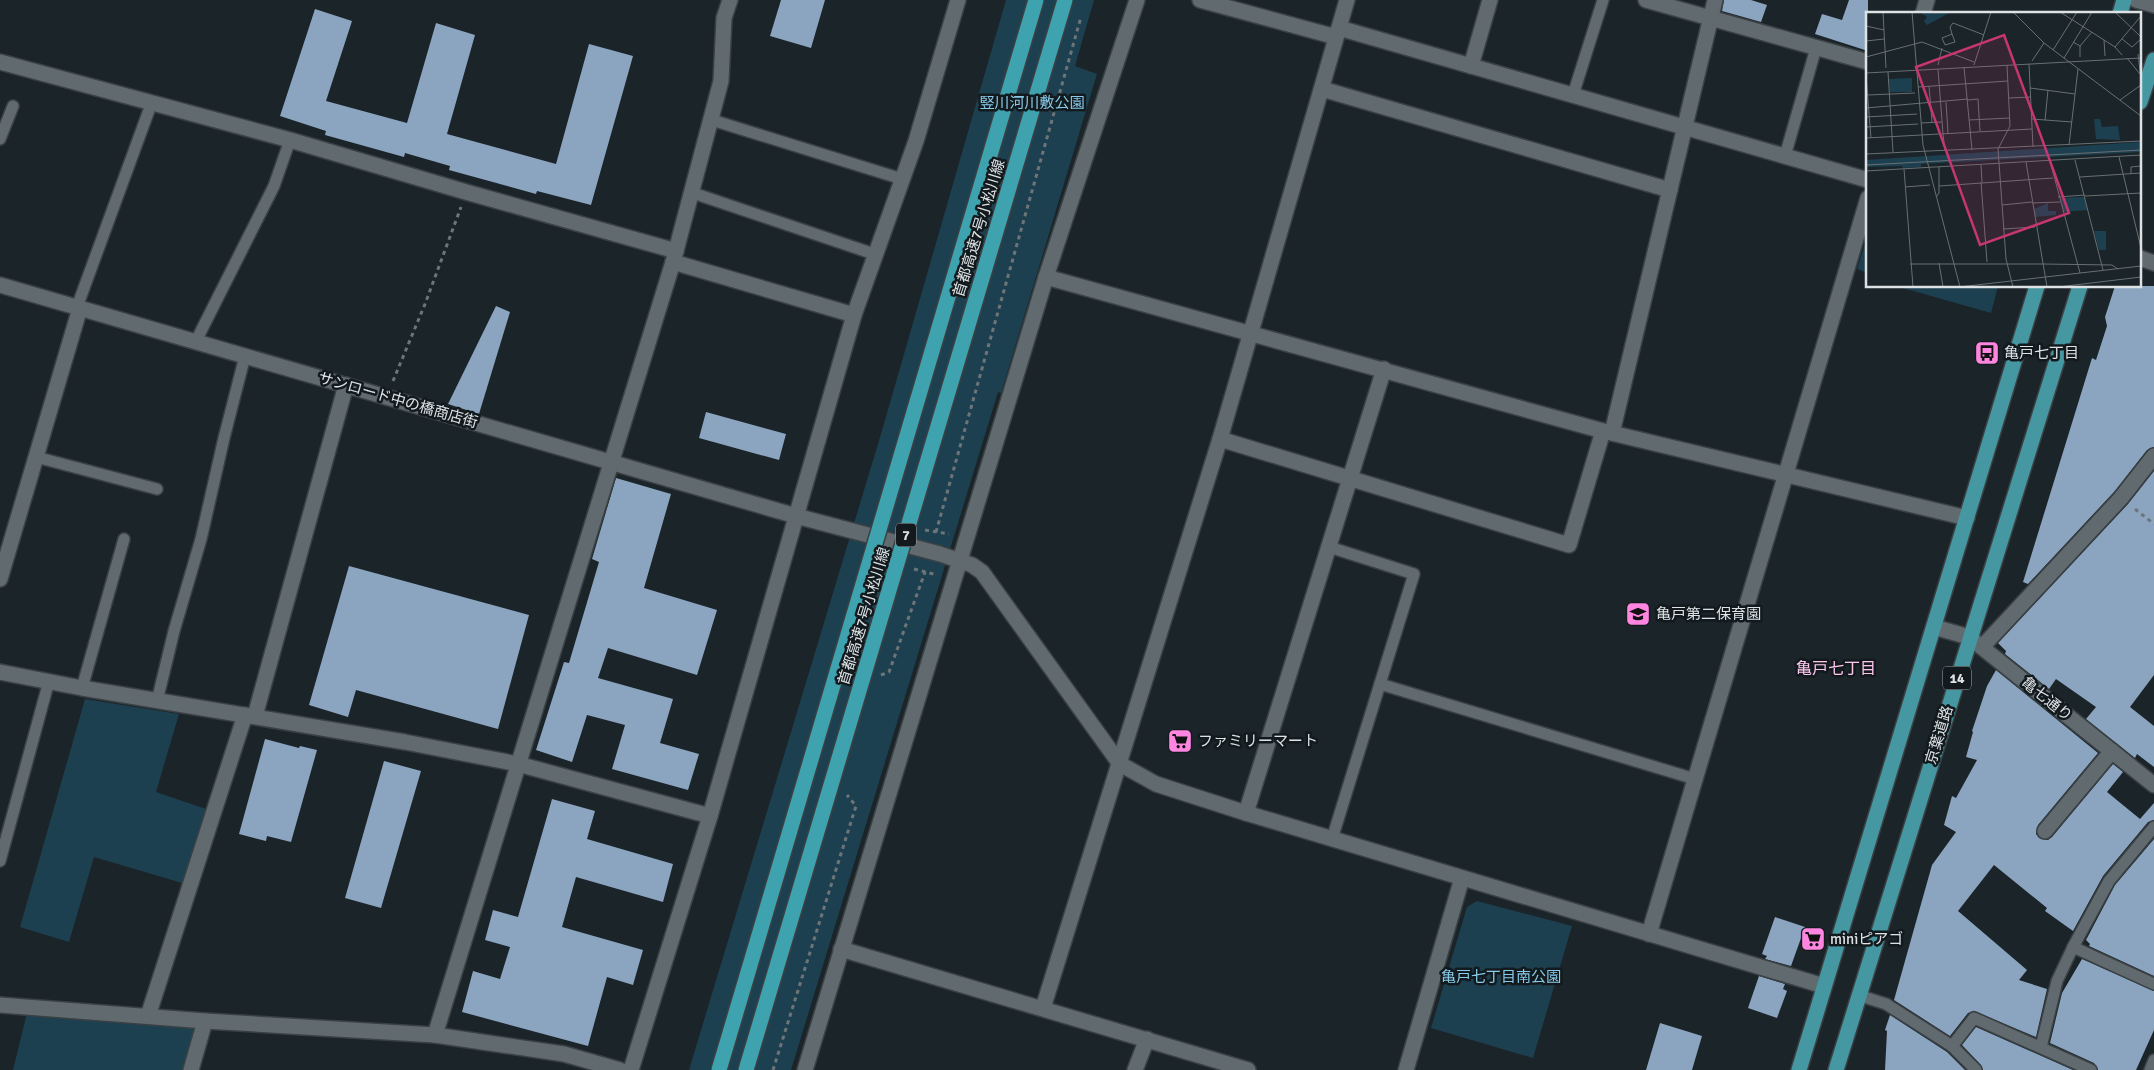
<svg xmlns="http://www.w3.org/2000/svg" width="2154" height="1070" font-family="Signika,'Noto Sans JP',sans-serif">
<style>
.green{fill:#1d4050}
.building{fill:#8ba5c1}
.lines{fill:none;stroke-linecap:round;stroke-linejoin:round}
.service-casing{stroke:#3a4043;stroke-width:14}
.minor-casing{stroke:#3a4043;stroke-width:18}
.tertiary-casing{stroke:#3a4043;stroke-width:18}
.secondary-casing{stroke:#3a4043;stroke-width:18}
.trunk-casing{stroke:#3a4043;stroke-width:18}
.path{stroke:#6e7578;stroke-width:3;stroke-dasharray:4 4;stroke-linecap:butt}
.service{stroke:#606a6f;stroke-width:11}
.minor{stroke:#606a6f;stroke-width:15}
.tertiary{stroke:#606a6f;stroke-width:15}
.secondary{stroke:#606a6f;stroke-width:15}
.trunk{stroke:#4597a2;stroke-width:15}
.motorway-bridge-casing{stroke:#3a4043;stroke-width:18;stroke-linecap:butt}
.motorway-bridge{stroke:#3ea2af;stroke-width:15}
.labels{text-anchor:middle;stroke-width:5;stroke-linejoin:round;paint-order:stroke}
.shield{fill:#121a1e;stroke:#a0a6a9;stroke-width:1}
.shield-label{font-size:14px;font-weight:bold;fill:#dde2e5}
.park-label{font-size:15px;fill:#88cae9;stroke:#121a1e}
.street-label{font-size:15px;fill:#dde2e5;stroke:#121a1e}
.poi-label{font-size:15px;fill:#dde2e5;stroke:#121a1e;text-anchor:start}
.neighbourhood-label{font-size:16px;fill:#fec6ed;stroke:#121a1e}
.inset-road{fill:none;stroke:#697074;stroke-width:1}
.view{fill:#c63670;fill-opacity:0.15;stroke:#c63670;stroke-width:2.5}
.inset-edge{fill:none;stroke:#dde2e5;stroke-width:2.5}
</style>
<rect width="100%" height="100%" fill="#1b2428"/>
<g class="green">
<path d="M 1006,0 L 1094,0 L 1075,66 L 1097,74 L 1001,393 L 998,392 L 791,1070 L 689,1070 L 881,434 Z"/>
<path d="M 1868,234 L 1868,273 L 1857,269 Z"/>
<path d="M 1896,286 L 1998,286 L 1991,313 Z"/>
<path d="M 85,699 L 179,714 L 156,792 L 206,809 L 182,883 L 94,857 L 69,942 L 20,927 Z"/>
<path d="M 1477,901 L 1572,926 L 1533,1058 L 1431,1028 L 1467,907 Z"/>
<path d="M 27,1013 L 190,1025 L 196,1031 L 184,1070 L 13,1070 Z"/>
</g>
<g class="building">
<path d="M 781,0 L 825,0 L 811,48 L 770,36 Z"/>
<path d="M 1724,0 L 1751,0 L 1767,5 L 1761,22 L 1722,11 Z"/>
<path d="M 1849,0 L 1868,0 L 1868,51 L 1815,34 L 1822,14 L 1842,20 Z"/>
<path d="M 315,9 L 352,21 L 326,101 L 407,123 L 436,23 L 475,35 L 447,134 L 556,164 L 589,44 L 633,56 L 591,205 L 537,191 L 536,194 L 449,170 L 450,166 L 405,153 L 404,157 L 325,135 L 326,131 L 280,116 Z"/>
<path d="M 2115,286 L 2154,286 L 2154,447 L 2147,450 L 2114,492 L 2028,584 L 2023,582 L 2092,358 L 2096,360 L 2107,326 L 2105,317 Z"/>
<path d="M 496,306 L 510,312 L 479,414 L 448,404 Z"/>
<path d="M 706,412 L 786,434 L 779,460 L 699,438 Z"/>
<path d="M 2154,471 L 2154,675 L 2130,707 L 2154,726 L 2154,767 L 2137,754 L 2135,758 L 2086,719 L 2096,707 L 2056,679 L 2049,689 L 2005,654 L 2006,651 L 1998,643 L 2128,504 Z"/>
<path d="M 616,478 L 671,494 L 644,588 L 717,610 L 697,675 L 608,648 L 598,678 L 673,699 L 660,743 L 699,754 L 688,790 L 612,769 L 625,725 L 587,715 L 572,762 L 536,750 L 564,662 L 569,663 L 599,562 L 592,559 Z"/>
<path d="M 349,566 L 529,615 L 498,729 L 356,690 L 348,717 L 309,705 Z"/>
<path d="M 1996,670 L 2098,753 L 2038,825 L 2036,834 L 2039,838 L 2048,840 L 2052,837 L 2113,764 L 2123,772 L 2107,792 L 2140,819 L 2154,803 L 2154,820 L 2148,822 L 2103,876 L 2073,931 L 2045,911 L 2047,908 L 1994,865 L 1958,911 L 2027,970 L 2019,980 L 2047,989 L 2036,1037 L 1974,1011 L 1968,1013 L 1950,1036 L 1894,1000 L 1932,865 L 1956,832 L 1944,825 L 1952,796 L 1956,798 L 1977,760 L 1966,757 L 1973,732 L 1972,731 L 1987,686 Z"/>
<path d="M 265,739 L 299,748 L 300,746 L 317,750 L 291,842 L 267,836 L 266,841 L 239,834 Z"/>
<path d="M 384,761 L 421,771 L 381,908 L 345,898 Z"/>
<path d="M 552,799 L 595,811 L 587,839 L 673,864 L 663,902 L 576,877 L 562,927 L 643,950 L 633,985 L 607,977 L 588,1046 L 462,1012 L 473,971 L 500,979 L 510,947 L 485,940 L 493,910 L 518,917 Z"/>
<path d="M 2154,839 L 2154,976 L 2089,946 L 2090,944 L 2086,940 L 2115,885 Z"/>
<path d="M 1775,917 L 1805,927 L 1791,966 L 1765,959 L 1767,956 L 1762,954 Z"/>
<path d="M 2082,959 L 2154,991 L 2154,1030 L 2136,1070 L 2098,1070 L 2094,1063 L 2050,1043 L 2062,993 Z"/>
<path d="M 1759,976 L 1785,984 L 1783,989 L 1787,991 L 1777,1018 L 1748,1008 Z"/>
<path d="M 1890,1015 L 1947,1052 L 1965,1070 L 1885,1070 L 1887,1031 L 1885,1030 Z"/>
<path d="M 1660,1023 L 1702,1036 L 1692,1070 L 1646,1070 Z"/>
<path d="M 1976,1027 L 2073,1070 L 1983,1070 L 1981,1065 L 1962,1045 Z"/>
</g>
<g class="lines">
<defs>
<g id="service">
<path d="M 1573,95 L 1603,0"/>
<path d="M 712,120 L 902,179"/>
<path d="M 0,139 L 13,106"/>
<path d="M 1785,156 L 1816,48"/>
<path d="M 690,192 L 874,254"/>
<path d="M 77,307 L 152,102"/>
<path d="M 196,341 L 274,186 L 290,140"/>
<path d="M 36,457 L 157,489"/>
<path d="M 1329,547 L 1414,574 L 1332,839"/>
<path d="M 1380,684 L 1695,779"/>
<path d="M 82,688 L 124,539"/>
<path d="M 157,701 L 174,631 L 201,539 L 224,438 L 245,356"/>
<path d="M 0,861 L 49,681"/>
<path d="M 2073,947 L 2154,984"/>
<path d="M 1858,995 L 1886,1004 L 1952,1046 L 1976,1070"/>
<path d="M 1952,1046 L 1974,1018 L 2091,1070"/>
<path d="M 2041,1047 L 2057,981 L 2073,947 L 2109,881 L 2154,827"/>
<path d="M 2150,1070 L 2154,1060"/>
</g>
<g id="minor">
<path d="M 1200,0 L 1336,37"/>
<path d="M 1646,0 L 1868,62"/>
<path d="M 1923,14 L 1927,0"/>
<path d="M 1339,28 L 1868,180"/>
<path d="M 0,62 L 290,140 L 466,192 L 676,251"/>
<path d="M 1471,66 L 1490,0"/>
<path d="M 1322,89 L 1670,190"/>
<path d="M 2140,258 L 2154,263"/>
<path d="M 673,262 L 854,315"/>
<path d="M 1046,277 L 1603,431 L 1967,518"/>
<path d="M 0,285 L 796,516"/>
<path d="M 1612,433 L 1715,0"/>
<path d="M 1220,439 L 1569,545 L 1603,431"/>
<path d="M 0,579 L 80,308"/>
<path d="M 1934,627 L 1969,637 L 2154,785"/>
<path d="M 1982,647 L 2121,498 L 2154,456"/>
<path d="M 0,672 L 82,688 L 405,742 L 518,764 L 710,816"/>
<path d="M 255,716 L 346,385"/>
<path d="M 1120,764 L 1156,784 L 1246,813 L 1824,986"/>
<path d="M 1246,813 L 1384,369"/>
<path d="M 2045,831 L 2112,751"/>
<path d="M 1649,934 L 1868,198"/>
<path d="M 841,949 L 1248,1070"/>
<path d="M 0,1005 L 205,1021 L 435,1035 L 564,1054 L 620,1070"/>
<path d="M 148,1016 L 245,715"/>
<path d="M 435,1035 L 673,262 L 721,81 L 724,18 L 730,0"/>
<path d="M 191,1070 L 205,1021"/>
<path d="M 631,1070 L 710,816 L 854,315 L 916,141 L 958,0"/>
<path d="M 805,1070 L 1046,277 L 1137,0"/>
<path d="M 1135,1070 L 1147,1039"/>
<path d="M 1406,1070 L 1462,878"/>
</g>
<g id="tertiary">
<path d="M 796,516 L 940,554 L 972,565 L 982,572 L 1120,764"/>
<path d="M 1043,1008 L 1220,439 L 1347,0"/>
</g>
<path id="secondary" d="M 2136,0 L 2154,5"/>
<g id="trunk">
<path d="M 2120,14 L 2124,0"/>
<path d="M 2140,102 L 2154,60"/>
<path d="M 1799,1070 L 2037,286"/>
<path d="M 1836,1070 L 2080,286"/>
</g>
</defs>
<use href="#service" class="service-casing"/>
<use href="#minor" class="minor-casing"/>
<use href="#tertiary" class="tertiary-casing"/>
<use href="#secondary" class="secondary-casing"/>
<use href="#trunk" class="trunk-casing"/>
<g class="path">
<path d="M 393,381 L 425,304 L 461,207"/>
<path d="M 2135,509 L 2154,524"/>
<path d="M 925,530 L 949,534"/>
<path d="M 936,532 L 1081,17"/>
<path d="M 914,569 L 937,575"/>
<path d="M 881,675 L 889,672 L 925,572"/>
<path d="M 773,1070 L 856,806 L 847,795"/>
</g>
<use href="#service" class="service"/>
<use href="#minor" class="minor"/>
<use href="#tertiary" class="tertiary"/>
<use href="#secondary" class="secondary"/>
<use href="#trunk" class="trunk"/>
<defs>
<g id="motorway-bridge">
<path d="M 719,1070 L 1036,0"/>
<path d="M 746,1070 L 1065,0"/>
</g>
</defs>
<use href="#motorway-bridge" class="motorway-bridge-casing"/>
<use href="#motorway-bridge" class="motorway-bridge"/>
</g>
<defs>
<symbol id="bus-square" viewBox="-11 -11 22 22"><rect x="-9" y="-9" width="18" height="18" rx="4" fill="#fe86e0" stroke="#121a1e"/><path d="M-5-6H5V4H4V6H2V4H-2V6H-4V4H-5ZM-3.5-4V0h7V-4ZM-3.5 1.2v1.5H-2V1.2ZM2 1.2v1.5H3.5V1.2Z" fill="#111"/></symbol>
<symbol id="school-square" viewBox="-11 -11 22 22"><rect x="-9" y="-9" width="18" height="18" rx="4" fill="#fe86e0" stroke="#121a1e"/><path d="M0-5L7-2L0 1L-7-2ZM-4 1L0 2.5L4 1V4Q0 6-4 4Z" fill="#111"/></symbol>
<symbol id="supermarket-square" viewBox="-11 -11 22 22"><rect x="-9" y="-9" width="18" height="18" rx="4" fill="#fe86e0" stroke="#121a1e"/><path d="M-6-5.5h2.5l.6 2H6L4.5 2H-2.5L-4.4-4H-6ZM-1.5 3.2a1.3 1.3 0 1 0 .1 0ZM3 3.2a1.3 1.3 0 1 0 .1 0Z" fill="#111"/></symbol>
</defs>
<g fill-rule="evenodd">
<use href="#bus-square" x="1973" y="339" width="28" height="28"/>
<use href="#school-square" x="1624" y="600" width="28" height="28"/>
<use href="#supermarket-square" x="1166" y="727" width="28" height="28"/>
<use href="#supermarket-square" x="1799" y="925" width="28" height="28"/>
</g>
<g class="labels">
<g class="shield">
<rect x="896" y="523.5" width="20" height="23" rx="4"/>
<rect x="1943" y="666.5" width="28" height="23" rx="4"/>
</g>
<g class="shield-label">
<text x="906" y="540">7</text>
<text x="1957" y="683">14</text>
</g>
<g class="park-label">
<text x="1032" y="108">竪川河川敷公園</text>
<text x="1501" y="982">亀戸七丁目南公園</text>
</g>
<g class="street-label">
<text transform="translate(979 228) rotate(-73)" y="5">首都高速7号小松川線</text>
<text transform="translate(398 400) rotate(16)" y="5">サンロード中の橋商店街</text>
<text transform="translate(864 616) rotate(-73)" y="5">首都高速7号小松川線</text>
<text transform="translate(2047 699) rotate(39)" y="5">亀七通り</text>
<text transform="translate(1939 735) rotate(-73)" y="5">京葉道路</text>
</g>
<g class="poi-label">
<text x="2004" y="358">亀戸七丁目</text>
<text x="1656" y="619">亀戸第二保育園</text>
<text x="1198" y="746">ファミリーマート</text>
<text x="1830" y="944">miniピアゴ</text>
</g>
<g class="neighbourhood-label">
<text x="1836" y="674">亀戸七丁目</text>
</g>
</g>
<g transform="translate(1866 12)">
<rect width="275" height="275" fill="#1b2428"/>
<path d="M 85,0 L 61,13 L 58,9 L 61,5 L 55,1 ZM 46,66 L 46,80 L 24,80 L 23,67 ZM 228,107 L 234,107 L 236,115 L 252,114 L 254,128 L 230,127 ZM 275,130 L 275,140 L 55,152 L 55,155 L 37,156 L 36,154 L 0,155 L 0,148 ZM 218,185 L 222,198 L 197,200 L 194,186 ZM 182,191 L 182,199 L 190,199 L 190,203 L 169,205 L 168,197 ZM 228,219 L 240,219 L 240,238 L 233,238 Z" fill="#1d4050"/>
<path class="inset-road" d="M 17,0 L 20,56M 46,0 L 57,133 L 94,275M 147,0 L 178,31 L 275,104M 194,0 L 249,35 L 256,43M 249,0 L 275,25M 0,14 L 18,18M 86,22 L 76,26 L 79,33 L 89,30 L 86,22 L 84,15 L 87,11 L 118,23M 256,27 L 266,35 L 275,27M 238,28 L 239,44M 0,29 L 18,27M 207,30 L 214,34 L 214,45M 214,34 L 226,20M 249,35 L 275,4M 187,38 L 211,0M 272,42 L 275,67M 0,45 L 56,30 L 108,50M 198,46 L 226,0M 261,46 L 274,62M 166,49 L 178,31M 163,52 L 167,135M 72,53 L 76,36M 108,53 L 125,0M 141,53 L 144,114 L 132,137 L 140,247 L 147,275M 98,55 L 106,138M 72,57 L 77,122M 22,60 L 27,140M 0,61 L 275,46M 0,64 L 5,126M 63,74 L 66,110M 52,75 L 142,69M 164,76 L 209,82M 2,83 L 49,81M 143,86 L 165,85M 102,88 L 112,87 L 114,119M 254,88 L 275,73M 80,90 L 82,121M 0,96 L 102,87M 0,105 L 51,102M 166,107 L 206,110M 103,108 L 144,106M 179,108 L 182,78M 55,111 L 76,110M 0,115 L 52,112M 77,122 L 79,139M 0,126 L 166,117M 203,133 L 212,57M 0,142 L 275,129M 253,145 L 275,236M 209,148 L 237,258M 184,149 L 214,261M 160,150 L 181,275M 0,153 L 275,138M 115,153 L 116,170M 38,157 L 47,275M 0,159 L 275,143M 265,162 L 265,155 L 275,154M 214,165 L 275,161M 115,170 L 121,250M 73,174 L 187,166M 39,175 L 64,173M 219,184 L 275,181M 70,185 L 73,181 L 73,155M 192,185 L 219,183M 166,191 L 194,190M 136,193 L 166,190M 137,217 L 169,215M 73,251 L 77,275M 44,252 L 177,252M 177,252 L 246,253 L 252,257M 93,275 L 275,254M 192,275 L 275,265"/>
<path class="view" d="M 138,23 L 203,201 L 114,233 L 50,55 Z"/>
<rect width="275" height="275" class="inset-edge"/>
</g>
</svg>
